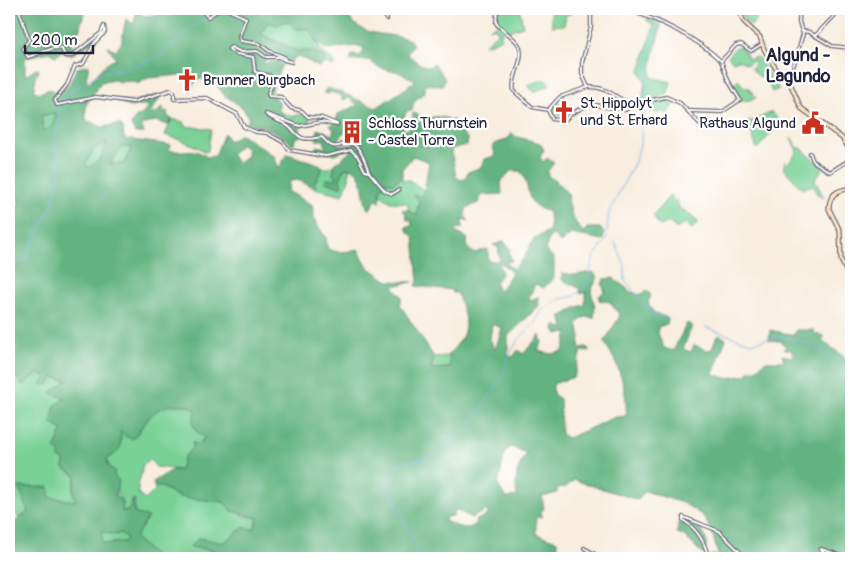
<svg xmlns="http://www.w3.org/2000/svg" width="860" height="567" font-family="Pangolin,sans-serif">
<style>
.green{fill:#79d196;stroke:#4e7a68}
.forest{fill:#62b37f;stroke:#426a5d;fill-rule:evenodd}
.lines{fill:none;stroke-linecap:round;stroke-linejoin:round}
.stream{stroke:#76a9e3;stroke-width:1}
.street-casing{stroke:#6d6974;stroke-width:4.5}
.secondary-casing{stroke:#6d6974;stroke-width:5.5}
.street{stroke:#fff;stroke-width:2}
.secondary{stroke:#fde5c5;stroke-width:3}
.labels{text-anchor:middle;stroke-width:4.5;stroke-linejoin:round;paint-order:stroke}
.poi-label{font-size:15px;fill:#22223b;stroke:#fff;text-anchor:start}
.quarter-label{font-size:18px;font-weight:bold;fill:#22223b;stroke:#fff}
</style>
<rect width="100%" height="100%" fill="#fff"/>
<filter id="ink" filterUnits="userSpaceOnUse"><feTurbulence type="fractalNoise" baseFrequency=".02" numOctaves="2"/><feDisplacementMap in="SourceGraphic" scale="10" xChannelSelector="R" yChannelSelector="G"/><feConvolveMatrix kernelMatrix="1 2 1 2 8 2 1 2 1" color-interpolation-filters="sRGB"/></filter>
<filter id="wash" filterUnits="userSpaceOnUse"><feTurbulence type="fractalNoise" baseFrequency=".0096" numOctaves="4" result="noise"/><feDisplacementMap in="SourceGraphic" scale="20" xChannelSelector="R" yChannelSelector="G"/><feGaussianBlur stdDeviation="1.12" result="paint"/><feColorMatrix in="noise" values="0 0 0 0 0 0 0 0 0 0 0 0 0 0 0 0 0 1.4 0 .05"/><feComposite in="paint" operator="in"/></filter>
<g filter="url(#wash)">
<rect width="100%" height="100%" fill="#f8edde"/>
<g class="green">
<path d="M 497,9 L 520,11 L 523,26 L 505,32 L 502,30 L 501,38 L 492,43 L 484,45 L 498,32 L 494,27 L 489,29 L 497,24 Z"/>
<path d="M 551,9 L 575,9 L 570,14 L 566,14 L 564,25 L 552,26 Z"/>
<path d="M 739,9 L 765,9 L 751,26 L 744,20 Z"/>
<path d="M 649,17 L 661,25 L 652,61 L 651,77 L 671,82 L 667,95 L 642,101 L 645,81 L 640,71 L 654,25 L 646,20 Z"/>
<path d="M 268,22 L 277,25 L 283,22 L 290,22 L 296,29 L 309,29 L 321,51 L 333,60 L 334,66 L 325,63 L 324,57 L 311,51 L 297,51 L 260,34 Z"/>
<path d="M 741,46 L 749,59 L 756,57 L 759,59 L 779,89 L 772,92 L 766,78 L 758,76 L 751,68 L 755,64 L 753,60 L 748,64 L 738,60 L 733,62 L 728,56 L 736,47 Z"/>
<path d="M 545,79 L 550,85 L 534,92 L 527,85 Z"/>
<path d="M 738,80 L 743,86 L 749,88 L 756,98 L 743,102 L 733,86 Z"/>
<path d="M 662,99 L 673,105 L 667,114 L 661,111 L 659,114 L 649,110 L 650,102 Z"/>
<path d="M 556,102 L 571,110 L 566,117 L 550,111 Z"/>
<path d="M 279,111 L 292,117 L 300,114 L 310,117 L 309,124 L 301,126 L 281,119 Z"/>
<path d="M 772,112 L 777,118 L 778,126 L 757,149 L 747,121 L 753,121 Z"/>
<path d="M 41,115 L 56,114 L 57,115 C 54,122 51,130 43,131 Z"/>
<path d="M 172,119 L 184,122 L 185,126 L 211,129 L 208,151 L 205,152 C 198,146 176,138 165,135 Z"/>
<path d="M 791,137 L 797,147 L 801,148 L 823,168 L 815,180 L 824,198 L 817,194 L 813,185 L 802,189 L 783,168 L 785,161 L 788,164 L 797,152 Z"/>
<path d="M 107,141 L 101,158 L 89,169 L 85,163 L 92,152 L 90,150 Z"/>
<path d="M 122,146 L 132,147 L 124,164 L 110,164 Z"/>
<path d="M 335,164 L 333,174 L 337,176 L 335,179 L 342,186 L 340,179 L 345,168 L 352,168 L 349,169 L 349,179 L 343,195 L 314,188 L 316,186 L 314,183 L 323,168 L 329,168 Z"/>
<path d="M 402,177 L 403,181 L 409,180 L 424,190 L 423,197 L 419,201 L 417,216 L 408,210 L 408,203 L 391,202 L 381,196 L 380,190 L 386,182 L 393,183 Z"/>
<path d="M 670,195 L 673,201 L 677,200 L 680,210 L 684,210 L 698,222 L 692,229 L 685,223 L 676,229 L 669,222 L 660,226 L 653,216 Z"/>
<path d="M 449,354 L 451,368 L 431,369 L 434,357 L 446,356 Z"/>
<path d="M 39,373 L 46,377 L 41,384 L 52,377 L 68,381 L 51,392 L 65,399 L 64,430 L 60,435 L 59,451 L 64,459 L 64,468 L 76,476 L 73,490 L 75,501 L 49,497 L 48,487 L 28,513 L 19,519 L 9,506 L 9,376 Z"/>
<path d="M 163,405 C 174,405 187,402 196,410 C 194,423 191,431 205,437 L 184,457 L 180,470 L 156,467 L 150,460 L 142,466 C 143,474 137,481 138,493 L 145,500 L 155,490 L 153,482 L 179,497 L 224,502 L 244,516 L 258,518 L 254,529 L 243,528 L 223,543 L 199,538 L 190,546 L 213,550 L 218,558 L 157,558 L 134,538 L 135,499 L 128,511 L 122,511 L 123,503 C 113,491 118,488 114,475 C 111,469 108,466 107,459 C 124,449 119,447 121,430 L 133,439 L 155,410 Z"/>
<path d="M 101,531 L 116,535 L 120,533 L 127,538 L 124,542 L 103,544 Z"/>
</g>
<g class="forest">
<path d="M 9,9 L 86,9 L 80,26 L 81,29 L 68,36 L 71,46 L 80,45 L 95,37 L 91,43 L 71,55 L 61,52 L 56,57 L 50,52 L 25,58 L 25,76 L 38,68 L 39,73 L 36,74 L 34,91 L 39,93 L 50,89 L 55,92 L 58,88 L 64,90 L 69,84 L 77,68 L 89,65 L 86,79 L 89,83 L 107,63 L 116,59 L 107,46 L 116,50 L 121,44 L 126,19 L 134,24 L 137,9 L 144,16 L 159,14 L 159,9 L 252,9 L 266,14 L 265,9 L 343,9 C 347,12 348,18 353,22 C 369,38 391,32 410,40 L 413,45 L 407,53 C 414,60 419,65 429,67 L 434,63 L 445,79 L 442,86 L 425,84 L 425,93 C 416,99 413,100 412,111 L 408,110 L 404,116 L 403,128 L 405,131 L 412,126 L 413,113 L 419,115 L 418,121 L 420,123 C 434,112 447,118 463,124 L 466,127 L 461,132 L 468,139 L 467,145 L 451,149 L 456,177 L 461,180 L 465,179 L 468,172 L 481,167 L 485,159 L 495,156 L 493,145 L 509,138 L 512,133 L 514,136 L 540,143 L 544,150 L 540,157 L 543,162 L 547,158 L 554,163 L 547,172 L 549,177 L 555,180 L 568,194 C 568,206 573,224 584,232 L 587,228 L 600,228 L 604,233 L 603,240 L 571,234 L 560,243 L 554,235 L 550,236 L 545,250 L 554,258 L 554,277 L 544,288 L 535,284 L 529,298 L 530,300 L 538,297 L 539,306 L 508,336 L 508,356 L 513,357 L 518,350 L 523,354 L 540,335 L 542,343 L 538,351 L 552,354 L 563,351 L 568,332 L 557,334 L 554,329 L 555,325 L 561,328 L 564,326 L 560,317 L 577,307 L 585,305 L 586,292 L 581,294 L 579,288 L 562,280 L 562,273 L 574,275 L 593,272 L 598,277 L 591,291 L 595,307 L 594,318 L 585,317 L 577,323 L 580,336 L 579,348 L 586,347 L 589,349 L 588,352 L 581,351 L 574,377 L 553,384 L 553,394 L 560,399 L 561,434 L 568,438 L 615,417 L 626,416 C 628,391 618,362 604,342 L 620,316 L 610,302 L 599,300 L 599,296 L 605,291 L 602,285 L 604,279 L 613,278 L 631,292 L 640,295 L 646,290 L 651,295 L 648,303 L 654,313 L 668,318 L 667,324 L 658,327 L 658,333 L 664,348 L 673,351 L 687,323 L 692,326 L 683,349 L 691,352 L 694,345 L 707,350 L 712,349 L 716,338 L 720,335 L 726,339 L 713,374 L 726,378 L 747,375 L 749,371 L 755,370 L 766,361 L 784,361 L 782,355 L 794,357 L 791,350 L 784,350 L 786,347 L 780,341 L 769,340 L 770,330 L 794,335 L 796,330 L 814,330 L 815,334 L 824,336 L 822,341 L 851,361 L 851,558 L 711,558 L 711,555 L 715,555 L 716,557 L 718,555 L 712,532 L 703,516 L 685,504 L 645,491 L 638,500 L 574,480 L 566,487 L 557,488 L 557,493 L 542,497 L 544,509 L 541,511 L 542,517 L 536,517 L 536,534 L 557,541 L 560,557 L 218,558 L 213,550 L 189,547 L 199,538 L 223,543 L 243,528 L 254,529 L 258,518 L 232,511 L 224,502 L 179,497 L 162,487 L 156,487 L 153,482 L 172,470 L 180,470 L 184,457 L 193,447 L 192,442 L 199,444 L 205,438 C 193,431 190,422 196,410 C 190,405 185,405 177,405 C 154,405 146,421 133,439 L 125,436 L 121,431 C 120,447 124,449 107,459 L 108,466 L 115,471 L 114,476 L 119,481 L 115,495 L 123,503 L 122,511 L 128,511 L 133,499 L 134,513 L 148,517 L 135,538 L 157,558 L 14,558 L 12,553 L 10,525 L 28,512 L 19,487 L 49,487 L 49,497 L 75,501 L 73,490 L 76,476 L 64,468 L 64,460 L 59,458 L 59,451 L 54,449 L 63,430 L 51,423 L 55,405 L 65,399 L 51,392 L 68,380 L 53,377 L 49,385 L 41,384 L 46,377 L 39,373 L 22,385 L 16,376 L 9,376 L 9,214 L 19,203 L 16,193 L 9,192 ZM 268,22 L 277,25 L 283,22 L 290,22 L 296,29 L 309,29 L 317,43 L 325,49 L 360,46 L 364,50 L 361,56 L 352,55 L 350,61 L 369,60 L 376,66 L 390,71 L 396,71 L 415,80 L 413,84 L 410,83 L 408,87 L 376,108 L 341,92 L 327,88 L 323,93 L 329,94 L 330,92 L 342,96 L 342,100 L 349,98 L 358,105 L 338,114 L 336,121 L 330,126 L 334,129 L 332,135 L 318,129 L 316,140 L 324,140 L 326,148 L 317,146 L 311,152 L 334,154 L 349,149 L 351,151 L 335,164 L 333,174 L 337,176 L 336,179 L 326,179 L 325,182 L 342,187 L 340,179 L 345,168 C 367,167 360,197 369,210 L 376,200 L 380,202 L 380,190 L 386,182 L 393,183 L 402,177 L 402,169 L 413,156 L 429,162 L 423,196 L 414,195 L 419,201 L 417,216 L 408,210 L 402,210 L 406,214 L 407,220 L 411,220 L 412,226 L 406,227 L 408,232 L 414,237 L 418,282 L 415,286 L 452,290 L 453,293 L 457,293 C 467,321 471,331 449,354 L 450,368 L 431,369 L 434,357 L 400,305 L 402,297 L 393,286 L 413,282 L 388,281 L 368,267 L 358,249 C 348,252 336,254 327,248 L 326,238 L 315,221 L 312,205 L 288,191 L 290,181 L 298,180 L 314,188 L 316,186 L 314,183 L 323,168 L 316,163 L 287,154 L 279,168 L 274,156 L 241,134 L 229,141 L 224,133 L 215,156 L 207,157 C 191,145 185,154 169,150 L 171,145 L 124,139 L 123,127 L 120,124 L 102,127 L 86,120 L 86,105 L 101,82 L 115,80 L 119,82 L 134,81 L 137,84 L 148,78 L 180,75 L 187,79 L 192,86 L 197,80 L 211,77 L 224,95 L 243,108 L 249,119 L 246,123 C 254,127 258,124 266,128 C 276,132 285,137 293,146 L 296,137 L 300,137 L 300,126 L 281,119 L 283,115 L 279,113 L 279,101 L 270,94 L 282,65 L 278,61 L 265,63 L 264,60 L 278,58 L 287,64 L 298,56 L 319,67 L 325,63 L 324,57 L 311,51 L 297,51 L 261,34 ZM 56,114 L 53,124 L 47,130 L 43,131 L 41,115 ZM 351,125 L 360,129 L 355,144 L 340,146 L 337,141 ZM 107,142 L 101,158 L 89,168 L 86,163 L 92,152 L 91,150 ZM 240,145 L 247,148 L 247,156 L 238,163 L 231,155 ZM 122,147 L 132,147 L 124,164 L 110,164 ZM 511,171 L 520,171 C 534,189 520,203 549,212 L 550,230 L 533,240 L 524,258 L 513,269 L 506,262 L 512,261 L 509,252 L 510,249 L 503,240 L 503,242 L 493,245 L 498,247 L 500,261 L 488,261 L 488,249 L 474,253 L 468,249 L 467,238 L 455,232 L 455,229 L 463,228 L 462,219 L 469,221 L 465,216 L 466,208 L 478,203 L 482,195 L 502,194 L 501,181 ZM 502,263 L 512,273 L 499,292 L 495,282 L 502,273 L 499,265 ZM 492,324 L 502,328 L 495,350 L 490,339 ZM 511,447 L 527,453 C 517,466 514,480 517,496 L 506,498 L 498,485 L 505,452 ZM 457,510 L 471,518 L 487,510 L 488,515 L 476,520 L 474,526 C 465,531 454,525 445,521 L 446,517 L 454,516 L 454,511 ZM 101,532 L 116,535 L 120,533 L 127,538 L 124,542 L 103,544 Z"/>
<path d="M 162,94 L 150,114 L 155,114 L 163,107 L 163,112 L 167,111 L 168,117 L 172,119 L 168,125 L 155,121 L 141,125 L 144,133 L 135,133 L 131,125 L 136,117 L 143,114 L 149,105 L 129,107 L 117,100 L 130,102 Z"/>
<path d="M 689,520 L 701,527 L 707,542 L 704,555 L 683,535 L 677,533 L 678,524 Z"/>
</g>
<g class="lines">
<g class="stream">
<path d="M 9,55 L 33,48"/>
<path d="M 103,200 L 105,193"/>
<path d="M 615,242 L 625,266 L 625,281 L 653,314 L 669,319"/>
<path d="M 9,270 L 15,262 L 27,260 L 29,249 L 52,206 L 60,171 L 54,142 L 60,120 L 58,102 L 77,87 L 100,73 L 135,66 L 158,57 L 205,18 L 212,9"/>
<path d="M 705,327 L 751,343 L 780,336 L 804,342 L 851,367"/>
<path d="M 418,558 L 415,543 L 386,483 L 401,463 L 429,457 L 449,445 L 473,420 L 503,376 L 508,359 L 517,341 L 534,324 L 542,310 L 559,299 L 575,296 L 587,284 L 594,256 L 606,240 L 609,212 L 635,162 L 641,141 L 649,56 L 664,9"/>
</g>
</g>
</g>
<g filter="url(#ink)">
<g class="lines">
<defs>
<g id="street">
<path d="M 208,9 L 205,14 L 208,17 L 220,9"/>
<path d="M 226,9 L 246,18 L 239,37 L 241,41 L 260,44 L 269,51 L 284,57 L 285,60"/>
<path d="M 497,9 L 496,23 C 502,30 514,37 519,45 C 526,60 510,76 514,91 L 532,107 L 548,110 L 552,119 L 564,121 L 571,114 L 589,104 L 625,110 L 635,104 L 666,97 L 680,103 L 699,123"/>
<path d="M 623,9 C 655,17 697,38 721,61"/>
<path d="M 19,10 L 29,40 L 23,48 L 28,57 L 54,48 L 62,49 L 65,56 L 72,56 L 101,33 L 104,26 L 105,32 L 95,42 L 83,64 L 75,66 L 67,85 L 55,100 L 57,105 L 96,97 L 133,102 L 171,90 L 174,92 L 174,99 L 207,98 L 237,114 L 244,127 L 256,132 L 267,133 L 283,142 L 289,150 L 326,156 L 351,150 L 358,157 L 365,171 L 369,172 L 385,191 L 392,194 L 399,190"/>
<path d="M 387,19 L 384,14 L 387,9"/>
<path d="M 802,31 L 809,32 L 832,46 L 851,48"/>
<path d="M 815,36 L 841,9"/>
<path d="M 284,60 L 292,62"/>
<path d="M 285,60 L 278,57 L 266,57 L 257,51 L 241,52 L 231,47 L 229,49 L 236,54 L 253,57 L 255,72 L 270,76 L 272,85 L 268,93 L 269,96 L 281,97 L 291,108 L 302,111 L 308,117 L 322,118 L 337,124"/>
<path d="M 789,81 L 803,34 L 799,22 L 800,9"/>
<path d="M 588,87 C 613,87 613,100 635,104"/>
<path d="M 548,110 L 560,97 L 588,87 L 582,74 L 582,63 L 591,27 L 591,16 L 595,9"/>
<path d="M 689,111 L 722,112 L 740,100 L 728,80 L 721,61 L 736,45 L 741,44 L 751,51 L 762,44"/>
<path d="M 337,125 L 321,122 L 300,126 L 266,114 C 270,119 278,120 283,123 C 302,133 293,143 322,137 C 327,142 330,148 338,146 C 341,146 343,143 345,143 C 360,141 365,162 369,172"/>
<path d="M 810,153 L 813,161 L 830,172 L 851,159"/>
<path d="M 584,548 L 602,558"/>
<path d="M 709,558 C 704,541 698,530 683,520 L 683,517 L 719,531 L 746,558"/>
<path d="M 826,558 L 821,549 L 848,558"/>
</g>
<g id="secondary">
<path d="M 738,9 L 744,22 L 760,37 L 764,49 L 778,72 L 790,83 L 801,108 L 842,138 L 851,152"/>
<path d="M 851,189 C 837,189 829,195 829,209 L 840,231 L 841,260 L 851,281"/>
</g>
</defs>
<use href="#street" class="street-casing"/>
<use href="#secondary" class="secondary-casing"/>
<use href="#street" class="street"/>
<use href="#secondary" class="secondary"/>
</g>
</g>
<defs>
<symbol id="church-bare" viewBox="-9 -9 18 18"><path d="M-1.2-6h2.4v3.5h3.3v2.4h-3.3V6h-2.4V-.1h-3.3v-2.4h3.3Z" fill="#c8321e" stroke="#fff" stroke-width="2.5" paint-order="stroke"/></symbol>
<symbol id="civic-bare" viewBox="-9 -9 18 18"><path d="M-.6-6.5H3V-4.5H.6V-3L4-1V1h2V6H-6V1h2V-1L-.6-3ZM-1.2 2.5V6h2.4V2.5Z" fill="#c8321e" stroke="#fff" stroke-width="2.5" paint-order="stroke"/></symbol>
<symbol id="building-bare" viewBox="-9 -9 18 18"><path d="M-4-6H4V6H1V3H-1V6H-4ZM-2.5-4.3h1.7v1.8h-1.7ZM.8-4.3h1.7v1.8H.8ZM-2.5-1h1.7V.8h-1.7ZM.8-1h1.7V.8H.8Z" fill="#c8321e" stroke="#fff" stroke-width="2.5" paint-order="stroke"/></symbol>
</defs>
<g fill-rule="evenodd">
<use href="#church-bare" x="171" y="64" width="32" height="32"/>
<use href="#church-bare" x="548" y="96" width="32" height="32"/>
<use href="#civic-bare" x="797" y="107" width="32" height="32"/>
<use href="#building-bare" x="336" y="116" width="32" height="32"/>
</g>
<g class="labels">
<g class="poi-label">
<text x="203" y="85">Brunner Burgbach</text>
<text x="580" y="108">St. Hippolyt<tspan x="580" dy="17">und St. Erhard</tspan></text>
<text x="368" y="128">Schloss Thurnstein<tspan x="368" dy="17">- Castel Torre</tspan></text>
<text x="796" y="128" text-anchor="end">Rathaus Algund</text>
</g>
<g class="quarter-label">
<text x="798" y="61">Algund -<tspan x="798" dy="21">Lagundo</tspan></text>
</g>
</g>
<rect width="860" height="567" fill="none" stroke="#fff" stroke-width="30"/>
<path d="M25 45v8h68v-8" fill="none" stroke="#22223b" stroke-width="2.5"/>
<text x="32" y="45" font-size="15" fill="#22223b" stroke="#ffffff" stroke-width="4" paint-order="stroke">200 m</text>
</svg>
